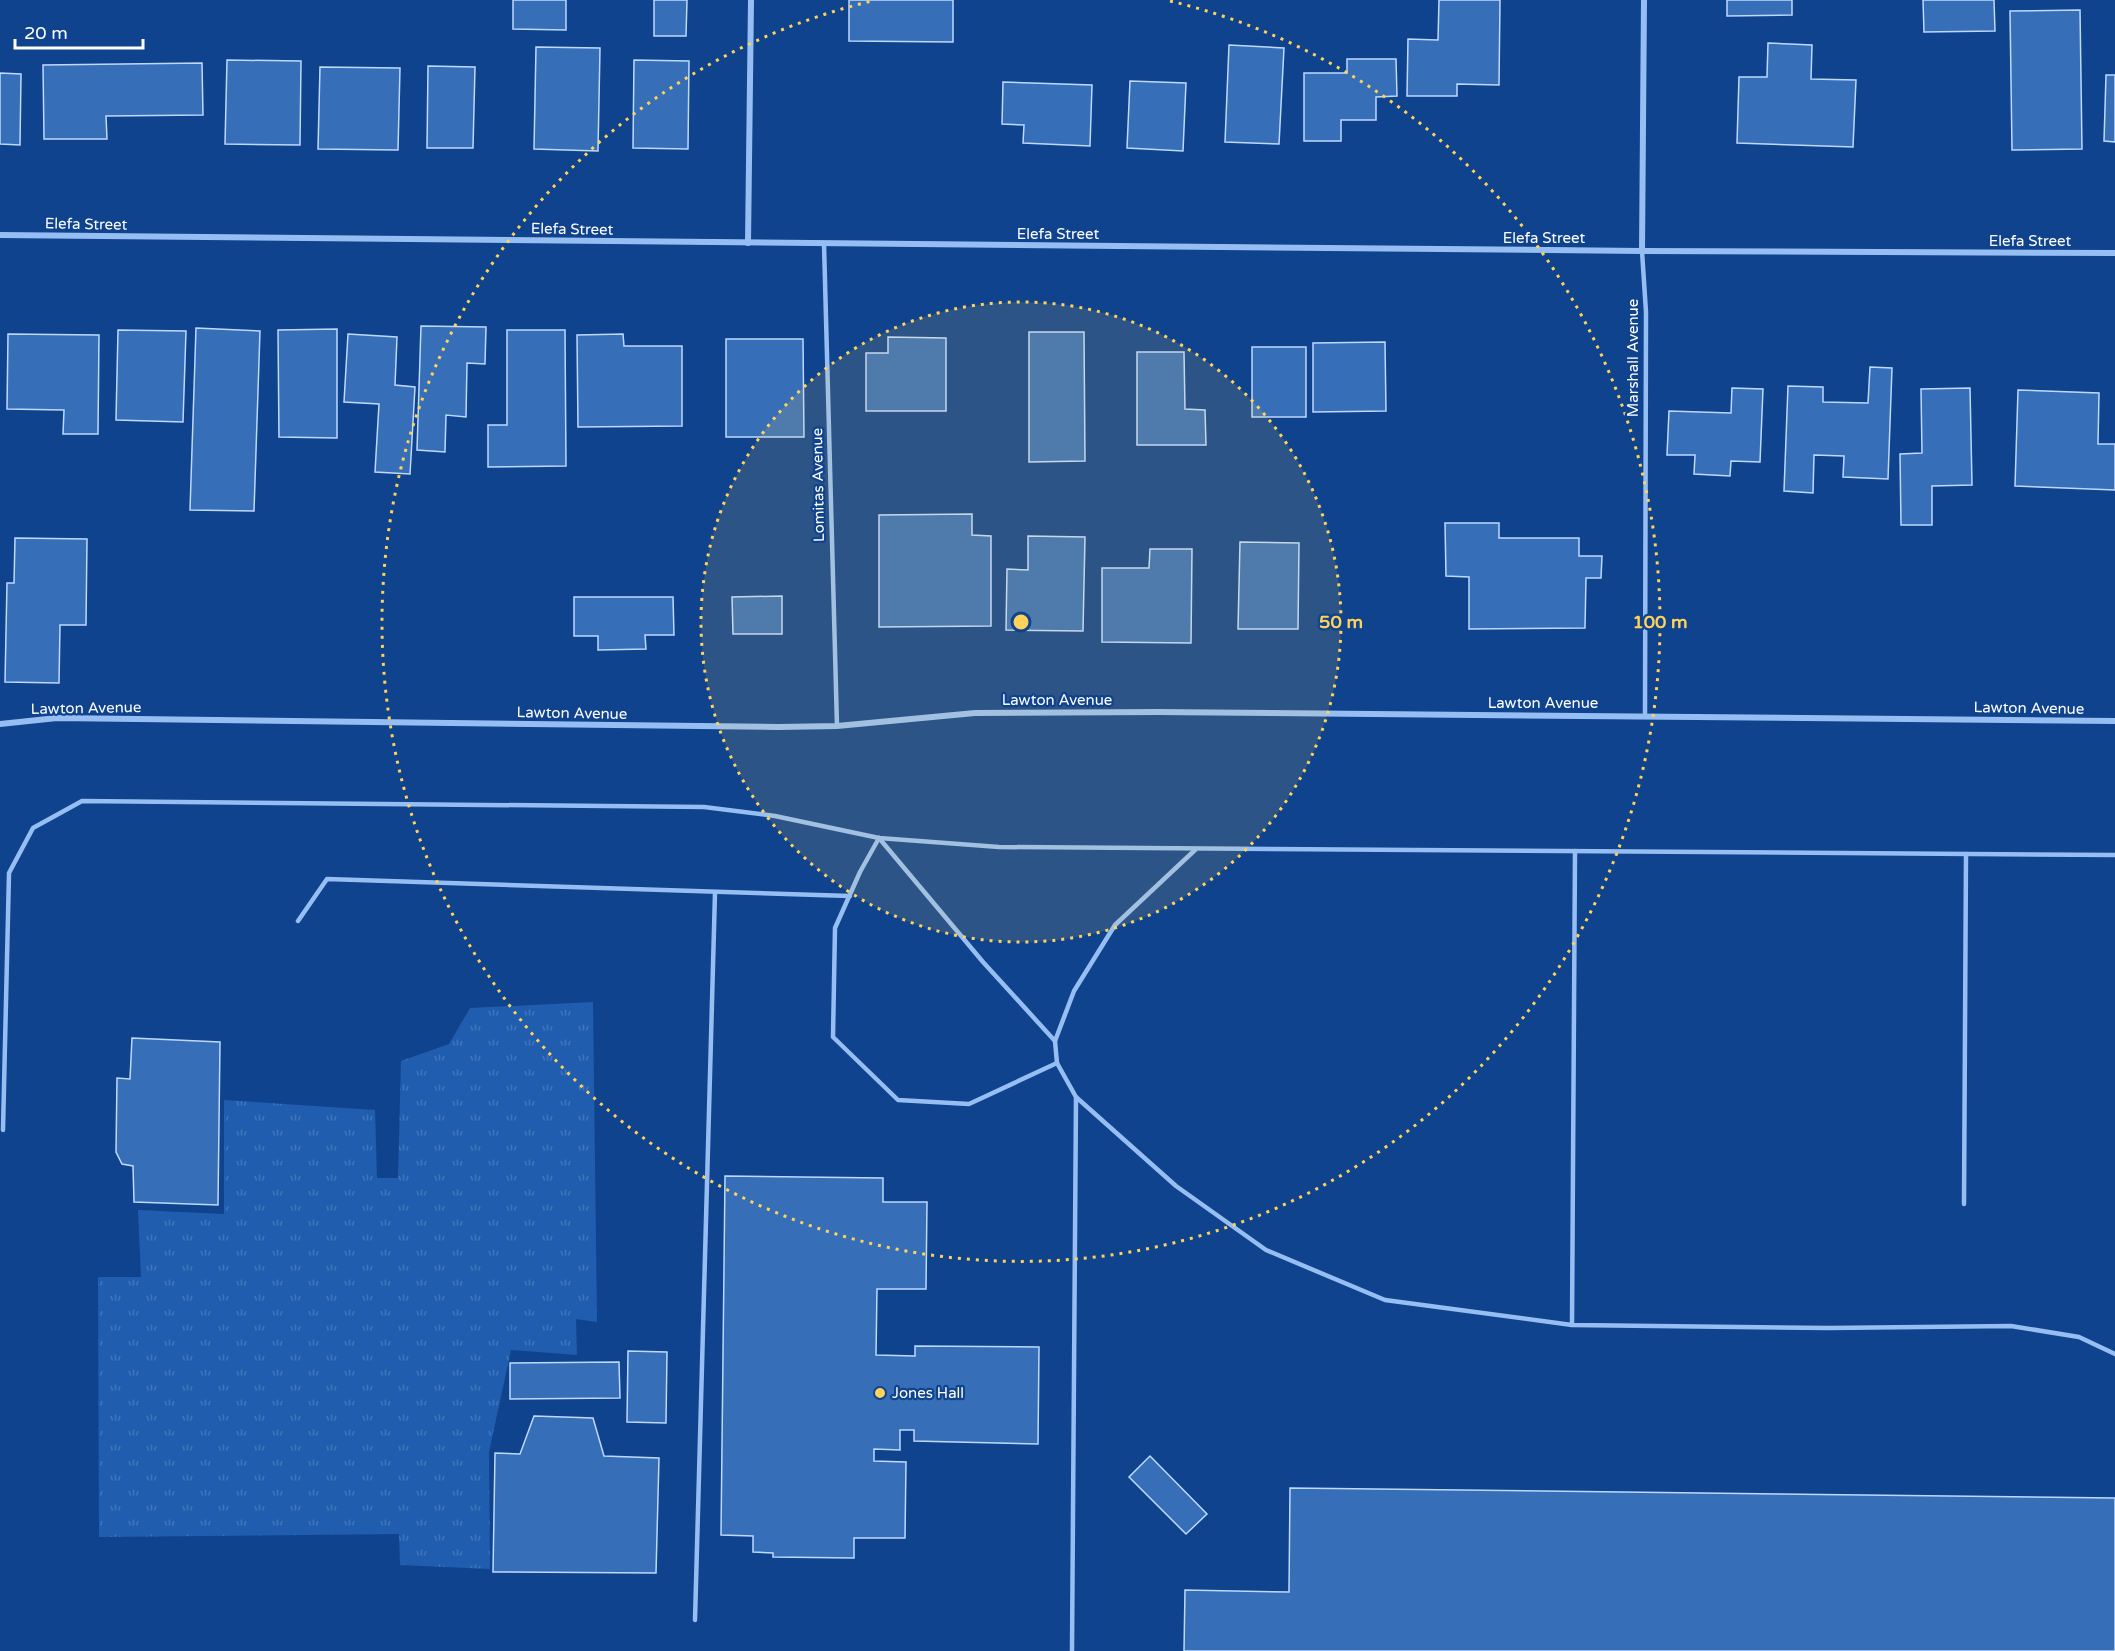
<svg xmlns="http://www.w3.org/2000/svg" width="2115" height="1651" font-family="'Varela Round',sans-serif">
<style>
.grass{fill:url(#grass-tufts)}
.building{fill:#376eb8;stroke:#bed9fe;stroke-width:1.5}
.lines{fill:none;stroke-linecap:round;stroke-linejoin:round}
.service{stroke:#96bef3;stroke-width:4.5}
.minor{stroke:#96bef3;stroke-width:6}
.ring{fill:none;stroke:#ffd359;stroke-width:3;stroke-dasharray:3 6}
.poi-dot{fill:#ffd359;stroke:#0f438e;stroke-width:2}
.labels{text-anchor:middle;stroke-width:4.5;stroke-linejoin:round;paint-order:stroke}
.street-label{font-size:15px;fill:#fff;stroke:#0f438e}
.poi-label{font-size:15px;fill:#fff;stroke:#0f438e;text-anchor:start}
.centre{fill:#ffd359;stroke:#0f438e;stroke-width:3}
.ring-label{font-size:18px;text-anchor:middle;font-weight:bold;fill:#ffd359;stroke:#0f438e;stroke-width:4.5;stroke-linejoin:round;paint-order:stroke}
</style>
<defs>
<pattern id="grass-tufts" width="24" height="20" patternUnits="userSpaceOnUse" patternTransform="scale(1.5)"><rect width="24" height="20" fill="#205dae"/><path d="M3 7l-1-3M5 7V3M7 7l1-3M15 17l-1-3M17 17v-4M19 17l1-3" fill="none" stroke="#4175ba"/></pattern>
</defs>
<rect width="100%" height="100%" fill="#0f438e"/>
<path class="grass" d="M 593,1002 L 597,1322 L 576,1319 L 577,1355 L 511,1350 L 489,1452 L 490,1569 L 400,1565 L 399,1534 L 99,1537 L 98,1277 L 141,1277 L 138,1210 L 224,1214 L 224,1100 L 375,1110 L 377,1178 L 398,1178 L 401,1061 L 449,1044 L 470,1008 Z"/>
<g class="building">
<path d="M 513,0 L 566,0 L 566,30 L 513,29 Z"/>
<path d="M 654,0 L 687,0 L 686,36 L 654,36 Z"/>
<path d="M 849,0 L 953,0 L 953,42 L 849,41 Z"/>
<path d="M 1439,0 L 1500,0 L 1499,85 L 1457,84 L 1457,96 L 1407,96 L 1408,39 L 1438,40 Z"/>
<path d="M 1727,0 L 1792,0 L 1792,15 L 1727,16 Z"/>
<path d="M 1923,0 L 1994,0 L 1995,31 L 1924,32 Z"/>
<path d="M 2080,10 L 2082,149 L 2012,150 L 2010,11 Z"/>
<path d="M 1768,43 L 1812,45 L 1811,79 L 1856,80 L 1853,147 L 1737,143 L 1739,77 L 1767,77 Z"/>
<path d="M 1229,45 L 1284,48 L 1279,144 L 1225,142 Z"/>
<path d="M 536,47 L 600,48 L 598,151 L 534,149 Z"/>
<path d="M 1347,59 L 1396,59 L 1397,96 L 1376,97 L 1376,120 L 1341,120 L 1341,141 L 1304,141 L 1304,73 L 1347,73 Z"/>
<path d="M 227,60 L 301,61 L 300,145 L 225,144 Z"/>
<path d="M 634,60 L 689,61 L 688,149 L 633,148 Z"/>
<path d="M 202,63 L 203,115 L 106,116 L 107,139 L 44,139 L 43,65 Z"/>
<path d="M 428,66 L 475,67 L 473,148 L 427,148 Z"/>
<path d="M 320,67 L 400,68 L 398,150 L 318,149 Z"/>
<path d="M 0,73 L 21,74 L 20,145 L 0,144 Z"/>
<path d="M 2106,75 L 2115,75 L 2115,142 L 2104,141 Z"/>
<path d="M 1130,81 L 1186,83 L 1183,151 L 1127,148 Z"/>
<path d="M 1003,82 L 1092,85 L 1090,146 L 1023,143 L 1024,125 L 1002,124 Z"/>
<path d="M 421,326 L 486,327 L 485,364 L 467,363 L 466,417 L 446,415 L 445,452 L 417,450 Z"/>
<path d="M 196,328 L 260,331 L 254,511 L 190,510 Z"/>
<path d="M 337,329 L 337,438 L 279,437 L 278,330 Z"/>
<path d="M 118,330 L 186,331 L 183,422 L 116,420 Z"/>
<path d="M 507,330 L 565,330 L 566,466 L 488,467 L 488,425 L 507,425 Z"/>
<path d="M 1029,332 L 1084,332 L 1085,461 L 1029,462 Z"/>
<path d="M 8,334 L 99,335 L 98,434 L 63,434 L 64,410 L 7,409 Z"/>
<path d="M 348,334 L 397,337 L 395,385 L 415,387 L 410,474 L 375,472 L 379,404 L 344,402 Z"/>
<path d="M 623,334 L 624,346 L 682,346 L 682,426 L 578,427 L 577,335 Z"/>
<path d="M 888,337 L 946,338 L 946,411 L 866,411 L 866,353 L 888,353 Z"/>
<path d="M 726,339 L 803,339 L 804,437 L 726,437 Z"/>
<path d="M 1385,342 L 1386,411 L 1313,412 L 1313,343 Z"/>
<rect x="1252" y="347" width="54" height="70"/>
<path d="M 1137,352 L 1184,352 L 1185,409 L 1205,410 L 1206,445 L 1137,445 Z"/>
<path d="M 1870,367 L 1892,368 L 1888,479 L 1843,477 L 1844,456 L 1814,455 L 1813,493 L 1784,491 L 1788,386 L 1823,387 L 1823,402 L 1868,403 Z"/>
<path d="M 1732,388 L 1763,389 L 1760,462 L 1731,461 L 1730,476 L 1694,474 L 1695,455 L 1667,455 L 1669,411 L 1731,413 Z"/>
<path d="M 1970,388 L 1972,485 L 1932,486 L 1932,525 L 1901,525 L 1900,454 L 1922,453 L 1921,389 Z"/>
<path d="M 2018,390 L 2099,393 L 2098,444 L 2115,444 L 2115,490 L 2015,486 Z"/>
<path d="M 972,514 L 972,535 L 991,536 L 991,626 L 879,627 L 879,515 Z"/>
<path d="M 1445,523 L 1499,523 L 1499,538 L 1579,538 L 1579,556 L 1602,556 L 1601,578 L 1586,578 L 1585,628 L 1469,629 L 1469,577 L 1446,576 Z"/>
<path d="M 1028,536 L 1085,537 L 1083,631 L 1006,630 L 1007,569 L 1028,570 Z"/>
<path d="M 15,538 L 87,539 L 86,625 L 60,625 L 59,683 L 5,682 L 7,583 L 14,583 Z"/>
<path d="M 1240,542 L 1299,543 L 1298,629 L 1238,629 Z"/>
<path d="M 1150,549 L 1192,549 L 1191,643 L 1102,642 L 1102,568 L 1149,568 Z"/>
<path d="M 782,596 L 782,634 L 733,634 L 732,597 Z"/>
<path d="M 574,597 L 673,597 L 674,635 L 645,635 L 646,649 L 598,650 L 598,636 L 574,636 Z"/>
<path d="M 132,1038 L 220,1042 L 218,1205 L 134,1202 L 133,1166 L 122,1164 L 116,1152 L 117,1078 L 130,1079 Z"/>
<path d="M 725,1176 L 883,1178 L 883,1202 L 927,1202 L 926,1289 L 877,1289 L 876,1355 L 915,1356 L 915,1346 L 1039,1347 L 1038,1444 L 914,1441 L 914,1430 L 900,1430 L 900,1450 L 874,1449 L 874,1461 L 906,1462 L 905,1538 L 854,1538 L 854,1558 L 773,1557 L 773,1553 L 753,1552 L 753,1536 L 721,1535 Z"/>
<path d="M 628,1351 L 667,1352 L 666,1423 L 627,1422 Z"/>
<path d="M 619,1362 L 620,1398 L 510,1399 L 510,1363 Z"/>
<path d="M 534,1416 L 593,1418 L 604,1456 L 659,1458 L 656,1573 L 493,1572 L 495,1453 L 520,1454 Z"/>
<path d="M 1150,1456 L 1207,1514 L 1186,1534 L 1129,1477 Z"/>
<path d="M 1290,1488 L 2115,1498 L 2115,1651 L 1184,1651 L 1185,1590 L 1289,1592 Z"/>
</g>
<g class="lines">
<g class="service">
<path d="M 824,244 L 837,726"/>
<path d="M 1642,251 L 1646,312 L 1645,715"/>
<path d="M 879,838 L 860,872 L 835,928 L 833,1037 L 898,1100 L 969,1104 L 1057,1063"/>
<path d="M 879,838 L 983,962 L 1055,1041"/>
<path d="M 1195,850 L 1115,925 L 1074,991 L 1055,1041 L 1057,1063 L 1076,1097 L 1176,1186 L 1266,1250 L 1385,1300 L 1572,1325 L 1829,1328 L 2011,1326 L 2079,1337 L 2115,1354"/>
<path d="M 298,921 L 327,879 L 850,896"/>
<path d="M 3,1130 L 9,873 L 33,828 L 82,801 L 704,807 L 775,816 L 879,838 L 999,847 L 2115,855"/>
<path d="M 1964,1204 L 1966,854"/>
<path d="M 1572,1325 L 1575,851"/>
<path d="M 695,1620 L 715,893"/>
<path d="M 1072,1651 L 1076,1097"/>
</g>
<g class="minor">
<path d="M 0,235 L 1642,251 L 2115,253"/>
<path d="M 748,243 L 751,0"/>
<path d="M 1642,251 L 1644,0"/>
<path d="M 0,724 L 57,718 L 778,727 L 837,726 L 975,713 L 1158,712 L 2115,721"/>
</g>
</g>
<circle cx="1021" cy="622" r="320" fill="#ffd359" fill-opacity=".12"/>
<g class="ring">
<circle cx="1021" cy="622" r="320"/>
<path d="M1170 1A639 639 0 1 1 872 1"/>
</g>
<circle class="poi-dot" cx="880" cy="1393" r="6"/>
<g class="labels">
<g class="street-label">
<text transform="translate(86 224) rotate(1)" y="5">Elefa Street</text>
<text transform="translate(572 229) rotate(1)" y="5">Elefa Street</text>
<text x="1058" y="239">Elefa Street</text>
<text x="1544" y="243">Elefa Street</text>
<text x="2030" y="246">Elefa Street</text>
<text transform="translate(1633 358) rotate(-90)" y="5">Marshall Avenue</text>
<text transform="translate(818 485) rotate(-91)" y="5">Lomitas Avenue</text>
<text x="1057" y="705">Lawton Avenue</text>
<text x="1543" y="708">Lawton Avenue</text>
<text transform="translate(86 708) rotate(-1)" y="5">Lawton Avenue</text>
<text transform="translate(2029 708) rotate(1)" y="5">Lawton Avenue</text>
<text transform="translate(572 713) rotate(1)" y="5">Lawton Avenue</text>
</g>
<g class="poi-label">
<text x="892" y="1398">Jones Hall</text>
</g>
</g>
<circle cx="1021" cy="622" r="9" class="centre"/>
<g class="ring-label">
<text x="1341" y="628">50 m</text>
<text x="1660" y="628">100 m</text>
</g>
<path d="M15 39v9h128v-9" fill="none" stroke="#ffffff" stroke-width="3"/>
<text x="24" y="39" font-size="18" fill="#ffffff" stroke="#0f438e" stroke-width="4.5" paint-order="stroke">20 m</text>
</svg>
